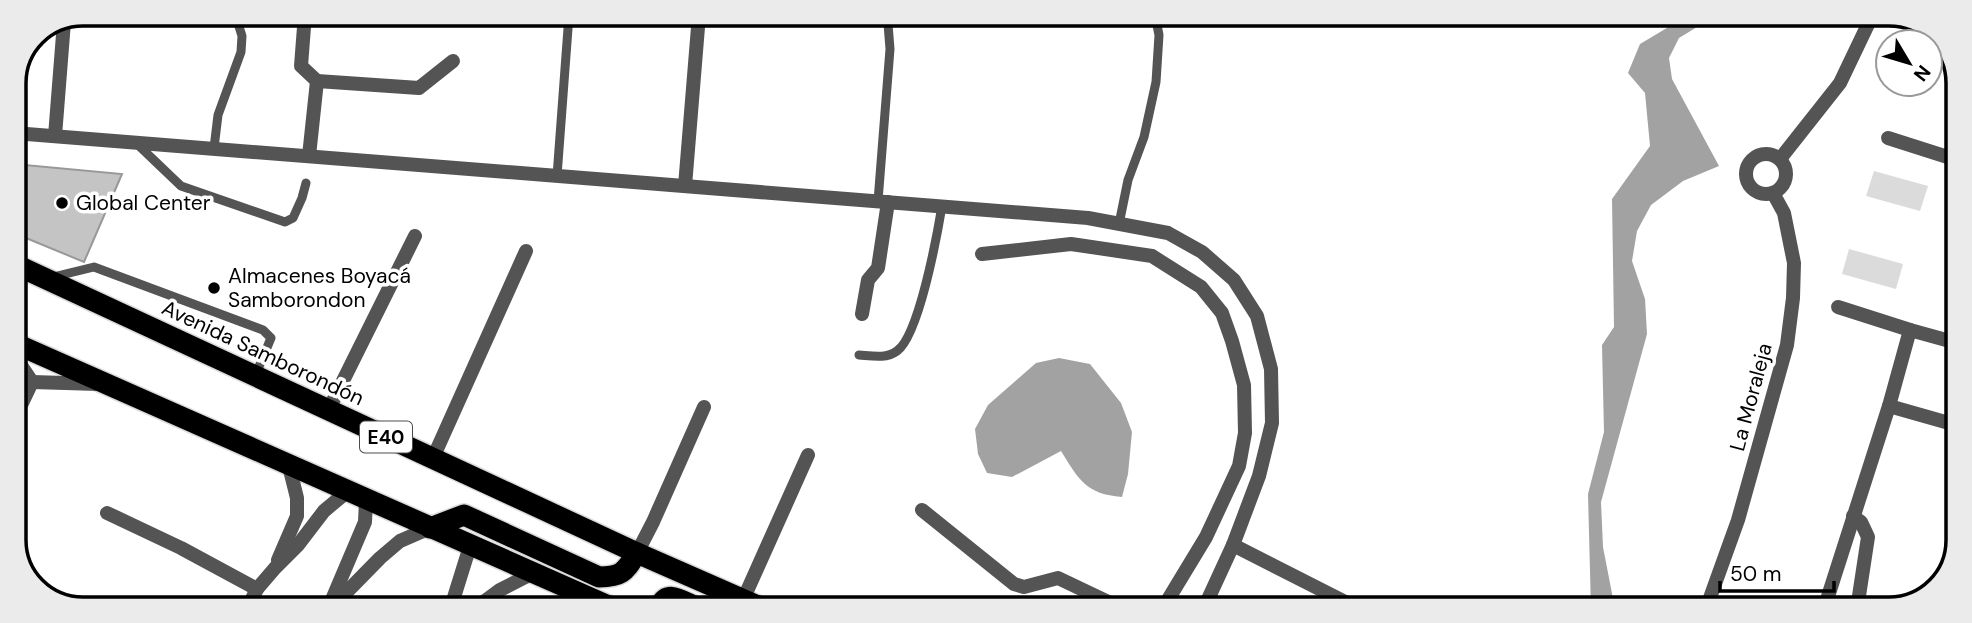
<svg xmlns="http://www.w3.org/2000/svg" width="1972" height="623" font-family="'DM Sans',sans-serif">
<style>
.green{fill:#dbdbdb}
.water{fill:#a2a2a2}
.building{fill:#c4c4c4;stroke:#989898;stroke-width:2}
.lines{fill:none;stroke-linecap:round;stroke-linejoin:round}
.highway-casing{stroke:#dbdbdb;stroke-width:24}
.lane{stroke:#545454;stroke-width:9}
.street{stroke:#545454;stroke-width:14}
.highway{stroke:#000;stroke-width:21}
.poi-dot{fill:#000;stroke:#fff;stroke-width:2.5}
.labels{text-anchor:middle;stroke-width:7;stroke-linejoin:round;paint-order:stroke}
.shield{fill:#fff;stroke:#4c4c4c;stroke-width:2}
.shield-label{font-size:19px;font-weight:bold;fill:#000}
.poi-label{font-size:21px;fill:#000;stroke:#fff;text-anchor:start}
.street-label{font-size:21px;fill:#000;stroke:#fff}
.rim{fill:none;stroke:#000;stroke-width:3.5}
</style>
<rect width="100%" height="100%" fill="#fff"/>
<g class="green">
<path d="M 1874,171 L 1928,186 L 1920,211 L 1866,196 Z"/>
<path d="M 1849,249 L 1903,264 L 1896,289 L 1842,274 Z"/>
</g>
<g class="water">
<path d="M 1687,16 L 1715,16 L 1679,38 L 1669,58 L 1672,79 L 1719,166 L 1683,181 L 1651,205 L 1637,231 L 1632,261 L 1645,299 L 1647,334 L 1601,502 L 1603,547 L 1615,609 L 1591,609 L 1588,494 L 1604,432 L 1602,345 L 1614,327 L 1612,199 L 1650,146 L 1645,93 L 1628,73 L 1640,44 Z"/>
<path d="M 1059,358 L 1090,364 L 1121,403 L 1132,432 L 1128,474 L 1122,497 C 1086,494 1079,480 1061,451 L 1012,477 L 987,473 L 978,454 L 975,429 L 988,405 L 1036,363 Z"/>
</g>
<path class="building" d="M 14,164 L 122,174 L 84,262 L 14,233 Z"/>
<g class="lines">
<defs>
<g id="highway">
<path d="M 14,264 L 637,553 L 760,607"/>
<path d="M 14,343 L 611,607"/>
<path d="M 430,528 L 464,515 L 599,577 C 623,577 625,571 637,553"/>
<path d="M 660,607 C 666,588 684,602 696,607"/>
</g>
</defs>
<use href="#highway" class="highway-casing"/>
<g class="lane">
<path d="M 136,143 L 181,186 L 285,222 L 293,218 L 302,198 L 306,183"/>
<path d="M 214,148 L 218,115 L 241,52 L 242,36 L 235,14"/>
<path d="M 557,176 L 569,15"/>
<path d="M 878,201 L 890,49 L 888,24 L 883,15"/>
<path d="M 1119,224 L 1128,180 L 1144,137 L 1156,82 L 1159,35 L 1155,15"/>
<path d="M 53,277 L 94,267 L 263,330 L 271,338 L 256,374"/>
<path d="M 859,355 C 872,356 886,359 897,351 C 919,335 937,236 942,206"/>
</g>
<g class="street">
<path d="M 305,14 L 301,66 L 317,81"/>
<path d="M 14,133 L 1088,218 L 1168,233 L 1202,252 L 1234,280 L 1257,316 L 1271,369 L 1272,423 L 1259,476 L 1233,545 L 1204,608"/>
<path d="M 55,136 L 64,22"/>
<path d="M 1888,138 L 1957,160"/>
<circle cx="1766" cy="174" r="20"/>
<path d="M 309,156 L 317,81 L 419,88 L 453,61"/>
<path d="M 1780,159 L 1840,83 L 1872,16"/>
<path d="M 685,186 L 699,15"/>
<path d="M 982,254 L 1071,244 L 1152,256 L 1201,287 L 1222,313 L 1232,341 L 1244,385 L 1245,433 L 1239,466 L 1206,537 L 1163,608"/>
<path d="M 1838,307 L 1910,330"/>
<path d="M 862,314 L 868,280 L 878,268 L 888,202"/>
<path d="M 14,355 L 32,382"/>
<path d="M 32,382 L 98,384"/>
<path d="M 1889,406 L 1956,425"/>
<path d="M 328,411 L 415,236"/>
<path d="M 14,420 L 32,382"/>
<path d="M 433,458 L 526,251"/>
<path d="M 922,510 L 1014,584 L 1024,587 L 1058,578 L 1121,608"/>
<path d="M 107,513 L 181,548 L 257,589 L 275,568 L 298,545 L 324,511 L 348,491"/>
<path d="M 1853,516 L 1861,522 L 1868,537 L 1857,609"/>
<path d="M 1233,545 L 1357,608"/>
<path d="M 637,553 L 653,522 L 704,407"/>
<path d="M 278,560 L 297,516 L 297,498 L 289,466"/>
<path d="M 743,600 L 808,455"/>
<path d="M 331,602 L 365,522 L 366,500"/>
<path d="M 248,607 L 257,589"/>
<path d="M 332,607 L 380,558 L 400,541 L 430,528"/>
<path d="M 451,607 L 470,546"/>
<path d="M 477,607 L 500,590 L 533,573"/>
<path d="M 1706,609 L 1738,520 L 1787,345 L 1793,298 L 1794,263 L 1784,213 L 1773,193"/>
<path d="M 1824,609 L 1889,406 L 1910,330 L 1957,343"/>
</g>
<use href="#highway" class="highway"/>
</g>
<g class="poi-dot">
<circle cx="62" cy="203" r="7"/>
<circle cx="214" cy="288" r="7"/>
</g>
<g class="labels">
<rect class="shield" x="360" y="421.5" width="52" height="31" rx="5"/>
<g class="shield-label">
<text x="386" y="444">E40</text>
</g>
<g class="poi-label">
<text x="76" y="210">Global Center</text>
<text x="228" y="283">Almacenes Boyacá<tspan x="228" dy="24">Samborondon</tspan></text>
</g>
<g class="street-label">
<text transform="translate(263 353) rotate(25)" y="7">Avenida Samborondón</text>
<text transform="translate(1751 397) rotate(-75)" y="7">La Moraleja</text>
</g>
</g>
<path d="M0 0H1972V623H0ZM83 26H1889A57 57 0 0 1 1946 83V540A57 57 0 0 1 1889 597H83A57 57 0 0 1 26 540V83A57 57 0 0 1 83 26Z" fill="#ebebeb" fill-rule="evenodd"/>
<path class="rim" d="M83 26H1889A57 57 0 0 1 1946 83V540A57 57 0 0 1 1889 597H83A57 57 0 0 1 26 540V83A57 57 0 0 1 83 26Z"/>
<g transform="translate(1909 63) rotate(128)"><circle r="33" fill="#ffffff" stroke="#999999" stroke-width="2"/>
<path d="M0-5L12 26L0 18L-12 26Z" fill="#000000"/>
<text y="-10" font-size="19" font-weight="bold" text-anchor="middle" fill="#000000">N</text>
</g>
<path d="M1720 581v10h114v-10" fill="none" stroke="#000000" stroke-width="3.5"/>
<text x="1730" y="581" font-size="21" fill="#000000" stroke="#ffffff" stroke-width="5" paint-order="stroke">50 m</text>
</svg>
